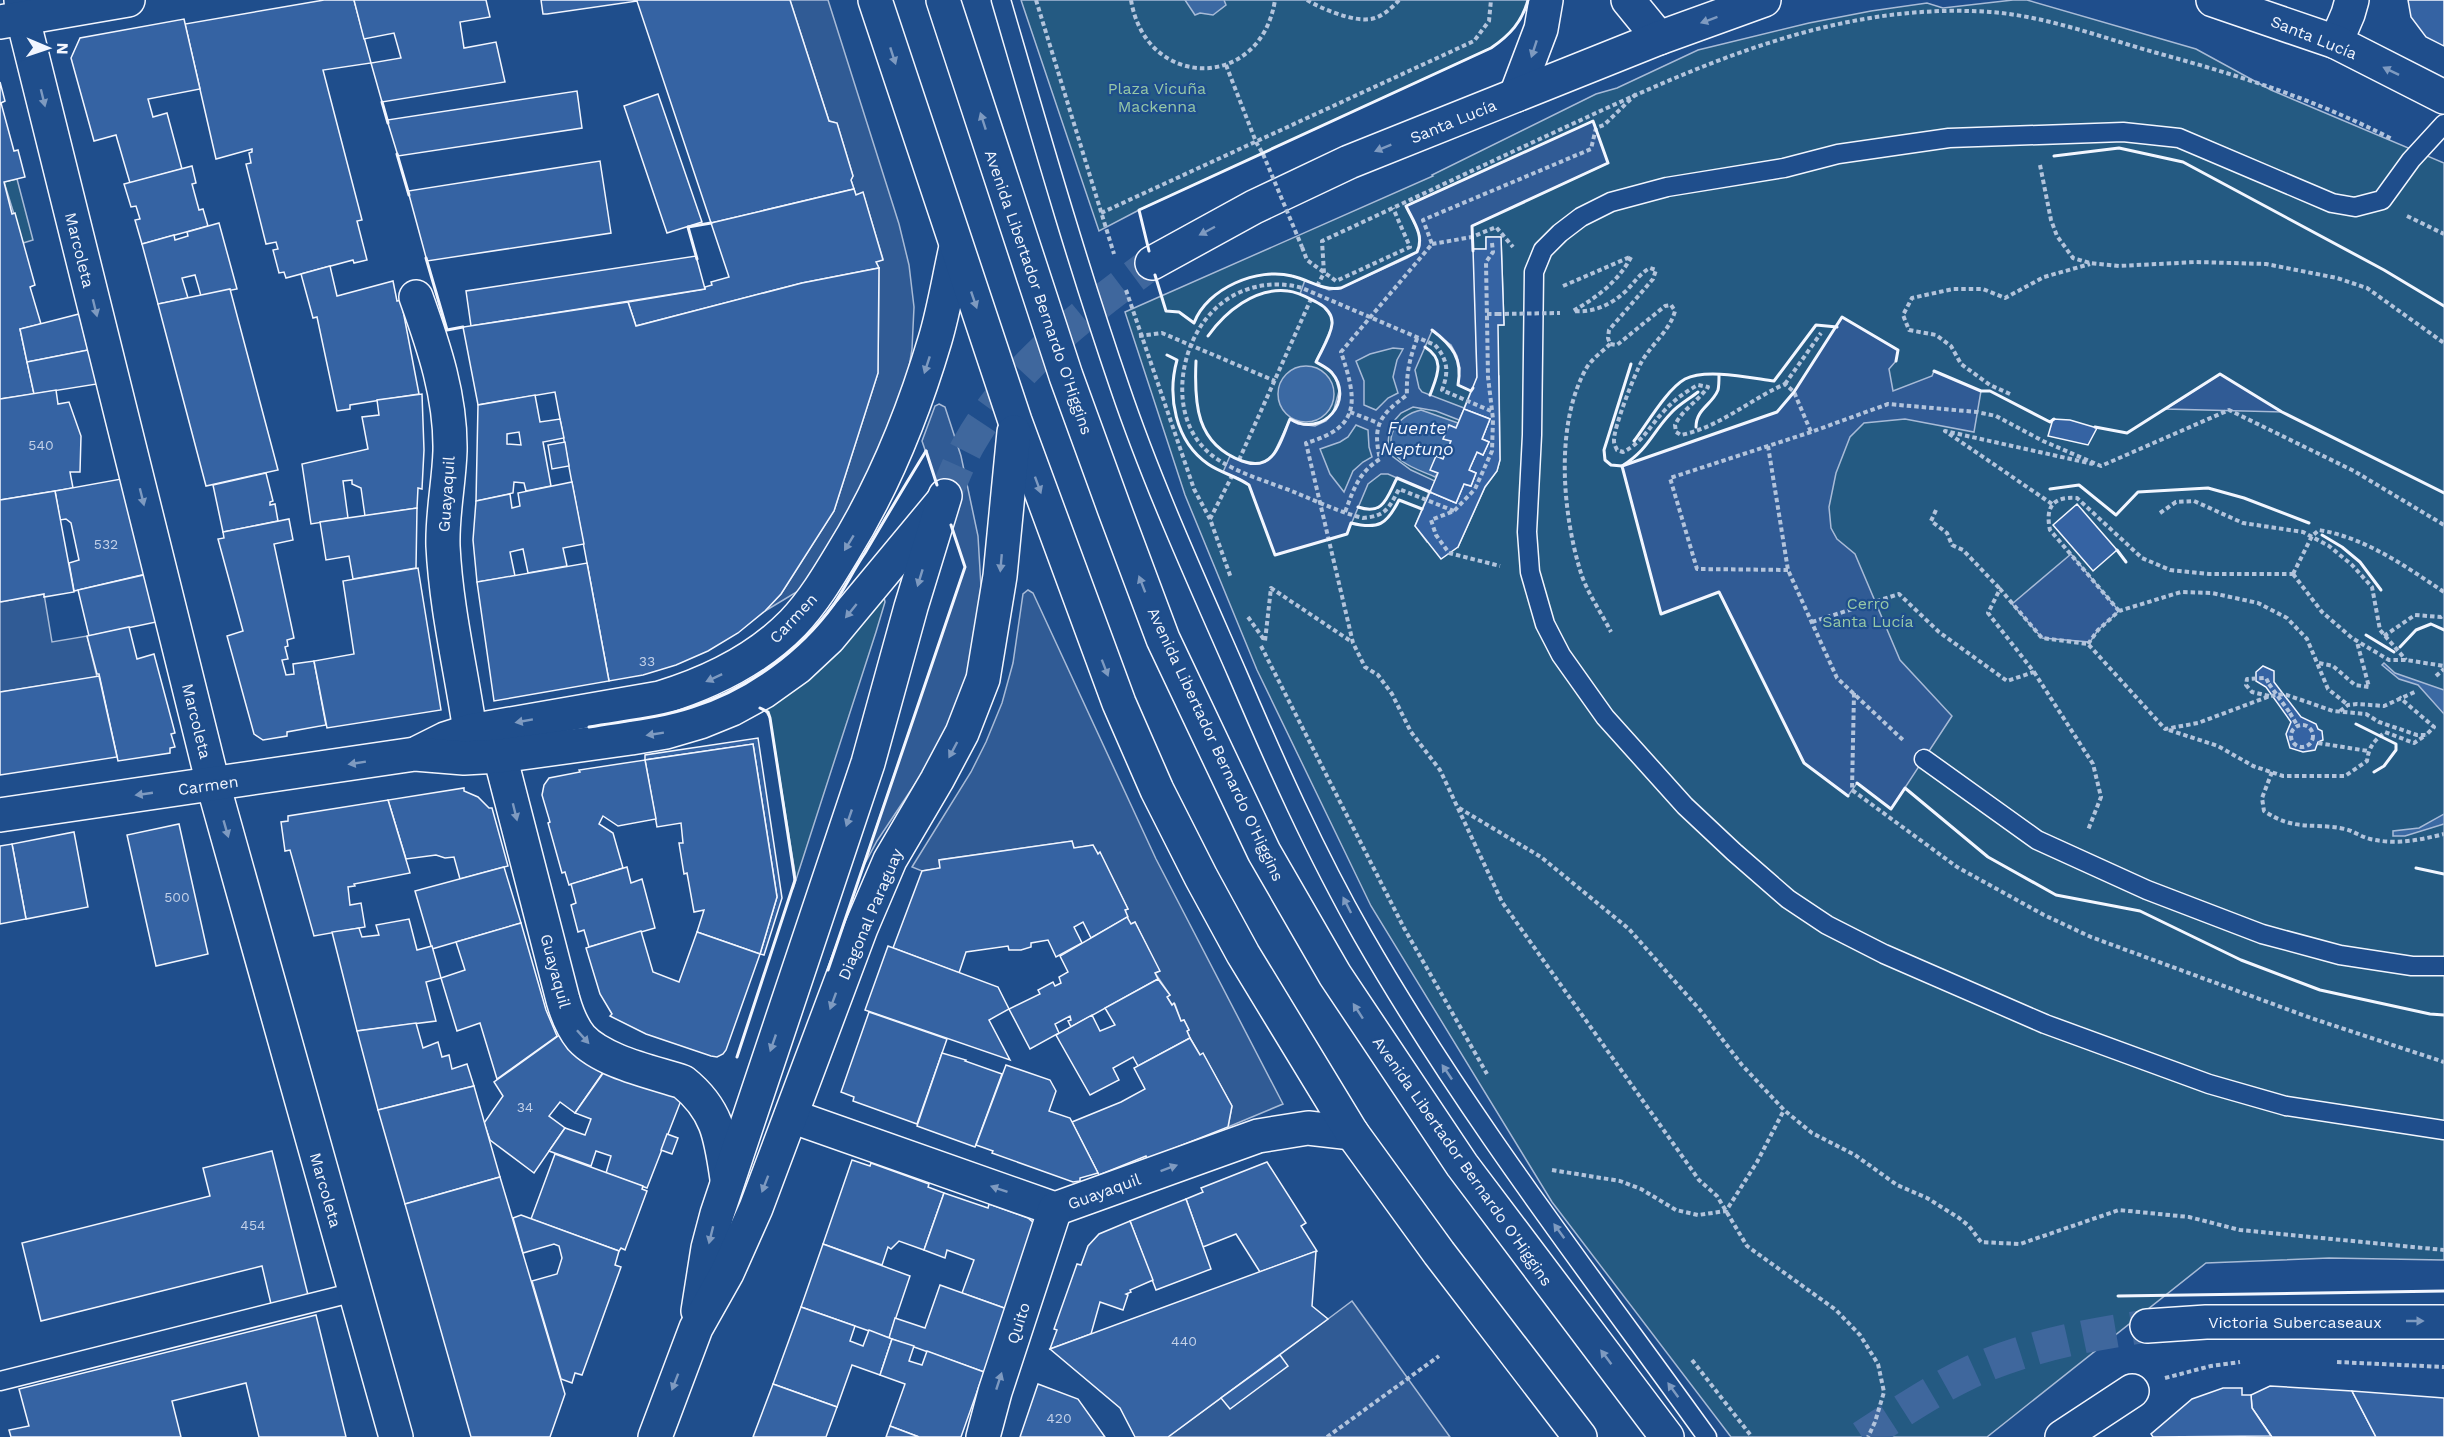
<svg xmlns="http://www.w3.org/2000/svg" width="2444" height="1437" font-family="'Work Sans',sans-serif">
<style>
.green{fill:#245a82;stroke:#a8bbd7;stroke-width:1.5}
.parking{fill:#305b95;stroke:#a8bbd7;stroke-width:1.5;fill-rule:evenodd}
.water{fill:#3b69a3;stroke:#a8bbd7;stroke-width:1.5}
.building{fill:#3563a3;stroke:#f2f6ff;stroke-width:1.5;fill-rule:evenodd}
.lines{fill:none;stroke-linecap:round;stroke-linejoin:round}
.primary-tunnel{stroke:#3f679d;stroke-width:33;stroke-dasharray:33 16;stroke-linecap:butt}
.lane-casing{stroke:#f2f6ff;stroke-width:21}
.street-casing{stroke:#f2f6ff;stroke-width:36}
.secondary-casing{stroke:#f2f6ff;stroke-width:36}
.primary-casing{stroke:#f2f6ff;stroke-width:36}
.path{stroke:#b3c4dc;stroke-width:4;stroke-dasharray:4.5 3;stroke-linecap:butt}
.lane{stroke:#1f4e8c;stroke-width:18}
.street{stroke:#1f4e8c;stroke-width:33}
.secondary{stroke:#1f4e8c;stroke-width:33}
.primary{stroke:#1f4e8c;stroke-width:33}
.path-bridge{stroke:#b3c4dc;stroke-width:4;stroke-dasharray:4.5 3;stroke-linecap:butt}
.wall{stroke:#f2f6ff;stroke-width:3}
.oneway{fill:#7e9ac0}
.labels{text-anchor:middle;stroke-width:4.5;stroke-linejoin:round;paint-order:stroke}
.number-label{font-size:14px;fill:#c3d1e8}
.street-label{font-size:16px;fill:#f2f6ff;stroke:#1f4e8c}
.park-label{font-size:16px;fill:#97c8a6;stroke:#1f4e8c}
.water-label{font-size:18px;font-style:italic;fill:#f2f6ff;stroke:#1f4e8c}
</style>
<rect width="100%" height="100%" fill="#1f4e8c"/>
<g class="green">
<path d="M 1021,0 L 1528,0 C 1522,22 1510,35 1491,48 L 1139,210 L 1099,231 Z"/>
<path d="M 2013,0 L 2027,0 L 2196,49 L 2271,90 L 2444,163 L 2444,1260 L 2329,1258 L 2206,1263 L 1987,1437 L 1731,1437 L 1552,1202 L 1371,906 L 1257,670 L 1185,495 L 1125,312 L 1433,176 L 1432,175 L 1596,94 L 1617,88 L 1698,50 L 1809,23 L 1871,11 L 1927,3 L 1943,8 Z"/>
<path d="M 17,179 L 33,240 L 23,243 L 4,182 Z"/>
<path d="M 884,597 L 885,602 L 876,632 L 793,889 L 795,873 L 770,718 L 764,709 Z"/>
</g>
<g class="parking">
<path d="M 790,0 L 828,0 L 899,224 L 909,265 L 914,307 L 912,349 L 905,391 L 857,500 L 800,590 L 765,611 L 781,594 L 834,511 L 878,373 L 879,268 L 876,262 L 883,259 L 863,193 L 856,195 L 851,180 L 853,176 L 837,123 L 829,121 Z"/>
<path d="M 1593,121 L 1608,163 L 1472,226 L 1473,249 L 1486,249 L 1486,237 L 1501,237 L 1504,325 L 1476,325 L 1477,377 L 1499,376 L 1500,460 L 1497,471 L 1485,487 L 1458,547 L 1444,528 L 1427,542 L 1415,526 L 1429,492 L 1388,474 L 1381,474 L 1368,484 L 1347,534 L 1275,555 L 1249,485 L 1240,479 L 1223,472 L 1230,456 L 1247,463 L 1257,464 L 1265,462 L 1273,455 L 1290,419 L 1298,424 L 1315,426 L 1326,421 L 1333,413 L 1339,391 L 1336,380 L 1332,372 L 1316,362 L 1332,326 L 1332,318 L 1322,305 L 1300,294 L 1305,280 L 1329,290 L 1341,288 L 1407,258 L 1417,252 L 1420,245 L 1420,236 L 1406,206 ZM 1432,331 L 1451,345 L 1457,356 L 1460,368 L 1458,385 L 1471,391 L 1464,408 L 1422,392 L 1419,388 L 1415,370 ZM 1393,348 L 1403,349 L 1397,360 L 1393,377 L 1398,393 L 1388,398 L 1376,410 L 1364,405 L 1364,381 L 1356,361 L 1370,354 ZM 1413,407 L 1436,411 L 1459,420 L 1464,409 L 1456,503 L 1430,492 L 1435,481 L 1411,470 L 1392,456 L 1388,444 L 1389,434 L 1394,421 L 1401,413 ZM 1356,425 L 1368,430 L 1369,447 L 1372,457 L 1363,462 L 1353,471 L 1344,492 L 1330,474 L 1320,449 L 1340,442 L 1348,437 Z"/>
<path d="M 1842,317 L 1898,350 L 1896,361 L 1889,369 L 1893,391 L 1932,376 L 1934,371 L 1981,391 L 1974,432 L 1905,419 L 1864,423 L 1850,437 L 1836,473 L 1829,507 L 1831,528 L 1837,539 L 1855,554 L 1900,660 L 1952,716 L 1891,809 L 1857,783 L 1848,796 L 1804,763 L 1719,592 L 1661,614 L 1622,466 L 1777,412 L 1794,392 Z"/>
<path d="M 2220,374 L 2282,412 L 2166,409 Z"/>
<path d="M 939,404 L 945,407 L 961,456 L 978,536 L 981,587 L 977,626 L 970,663 L 959,700 L 943,737 L 923,772 L 877,841 L 862,869 L 965,567 L 922,441 L 935,406 Z"/>
<path d="M 2071,554 L 2119,611 L 2098,630 L 2090,642 L 2042,638 L 2012,604 Z"/>
<path d="M 1028,590 L 1033,593 L 1156,859 L 1283,1104 L 1228,1127 L 1232,1106 L 1203,1054 L 1200,1055 L 1190,1038 L 1187,1031 L 1189,1030 L 1184,1020 L 1181,1021 L 1175,1004 L 1172,1005 L 1167,997 L 1170,995 L 1155,973 L 1159,971 L 1135,922 L 1131,924 L 1127,917 L 1125,910 L 1128,909 L 1100,853 L 1098,854 L 1093,845 L 1074,848 L 1072,841 L 939,860 L 940,868 L 922,871 L 912,867 L 971,772 L 986,742 L 1002,703 L 1013,663 L 1023,594 Z"/>
<path d="M 44,594 L 52,642 L 87,636 L 97,677 L 0,692 L 0,602 Z"/>
<path d="M 1352,1301 L 1450,1437 L 1168,1437 L 1328,1319 Z"/>
</g>
<g class="water">
<path d="M 1185,0 L 1224,0 L 1226,5 L 1213,15 L 1200,13 L 1195,15 Z"/>
<circle cx="1306" cy="394" r="28"/>
<path d="M 1421,410 L 1458,423 L 1456,428 L 1449,425 L 1444,439 L 1451,441 L 1443,459 L 1436,457 L 1431,470 L 1438,473 L 1435,477 C 1424,472 1411,468 1402,461 C 1378,442 1397,415 1421,410 Z"/>
<path d="M 2384,663 L 2395,673 L 2444,690 L 2444,714 L 2418,685 L 2399,679 L 2382,665 Z"/>
<path d="M 2444,814 L 2444,824 L 2405,836 L 2393,836 L 2393,831 L 2419,828 Z"/>
</g>
<g class="building">
<path d="M 324,0 L 354,0 L 371,63 L 323,70 L 362,220 L 357,221 L 367,260 L 354,263 L 353,260 L 286,278 L 284,272 L 279,273 L 273,250 L 278,249 L 276,242 L 266,244 L 246,164 L 251,163 L 249,153 L 252,152 L 252,149 L 216,159 L 185,24 Z"/>
<path d="M 354,0 L 486,0 L 490,17 L 460,22 L 464,48 L 496,42 L 505,82 L 382,102 L 371,63 L 401,58 L 394,33 L 364,39 Z"/>
<path d="M 541,0 L 790,0 L 829,121 L 837,123 L 853,176 L 851,180 L 854,189 L 711,223 L 637,1 L 547,14 L 543,14 Z"/>
<path d="M 2408,0 L 2444,0 L 2444,46 L 2426,37 L 2411,17 Z"/>
<path d="M 184,19 L 200,89 L 148,99 L 153,117 L 167,113 L 182,169 L 130,183 L 116,135 L 94,141 L 71,58 L 80,38 Z"/>
<path d="M 0,82 L 5,101 L 1,103 L 14,151 L 18,150 L 25,177 L 4,182 L 12,214 L 15,213 L 35,285 L 30,287 L 41,324 L 20,329 L 34,394 L 0,399 Z"/>
<path d="M 577,91 L 582,128 L 398,156 L 387,120 Z"/>
<path d="M 658,94 L 702,222 L 667,233 L 624,106 Z"/>
<path d="M 600,161 L 611,233 L 427,261 L 408,191 Z"/>
<path d="M 192,166 L 196,183 L 192,184 L 199,210 L 203,209 L 208,226 L 142,244 L 135,220 L 140,219 L 136,206 L 131,207 L 124,184 Z"/>
<path d="M 854,189 L 856,195 L 863,192 L 883,260 L 876,262 L 879,268 L 802,283 L 636,326 L 628,302 L 705,289 L 705,287 L 712,285 L 711,282 L 729,277 L 711,223 Z"/>
<path d="M 219,223 L 237,289 L 201,296 L 195,275 L 182,278 L 188,298 L 158,304 L 142,244 L 174,235 L 175,240 L 188,236 L 187,232 Z"/>
<path d="M 1486,237 L 1501,237 L 1504,325 L 1498,325 L 1500,460 L 1497,471 L 1485,487 L 1458,547 L 1441,559 L 1415,526 L 1430,492 L 1456,503 L 1464,484 L 1471,486 L 1476,473 L 1469,470 L 1477,452 L 1483,455 L 1489,442 L 1482,439 L 1490,419 L 1464,409 L 1477,377 L 1473,249 L 1486,249 Z"/>
<path d="M 696,256 L 705,289 L 471,326 L 466,291 Z"/>
<path d="M 330,266 L 337,296 L 393,281 L 397,301 L 401,300 L 419,394 L 350,405 L 350,409 L 337,411 L 317,317 L 313,318 L 301,274 Z"/>
<path d="M 879,268 L 878,373 L 834,511 L 781,594 L 765,611 L 738,633 L 708,651 L 676,665 L 643,675 L 609,681 L 555,392 L 478,405 L 463,327 L 628,302 L 636,326 L 802,283 Z"/>
<path d="M 230,289 L 278,470 L 206,486 L 158,304 Z"/>
<path d="M 79,314 L 88,350 L 27,362 L 20,329 Z"/>
<path d="M 88,350 L 97,384 L 34,394 L 27,362 Z"/>
<path d="M 56,390 L 58,404 L 69,402 L 81,436 L 80,472 L 70,472 L 73,488 L 0,500 L 0,399 Z"/>
<path d="M 422,394 L 424,450 L 422,489 L 418,488 L 417,508 L 365,516 L 361,488 L 352,484 L 352,480 L 343,481 L 348,518 L 311,524 L 302,464 L 368,449 L 362,417 L 379,415 L 377,400 Z"/>
<path d="M 535,395 L 540,422 L 560,419 L 564,438 L 543,442 L 551,486 L 526,491 L 524,483 L 514,482 L 513,493 L 476,501 L 478,405 ZM 519,432 L 521,445 L 507,444 L 507,434 Z"/>
<path d="M 1464,409 L 1490,419 L 1482,439 L 1489,442 L 1483,455 L 1477,452 L 1469,470 L 1476,473 L 1471,486 L 1464,484 L 1456,503 L 1430,492 L 1438,473 L 1430,470 L 1436,456 L 1443,459 L 1451,441 L 1443,439 L 1449,425 L 1456,428 Z"/>
<path d="M 2053,419 L 2070,420 L 2097,428 L 2088,445 L 2048,436 Z"/>
<path d="M 565,442 L 569,466 L 552,469 L 548,445 Z"/>
<path d="M 266,473 L 273,501 L 270,502 L 270,505 L 275,504 L 278,521 L 223,532 L 213,485 Z"/>
<path d="M 121,479 L 146,574 L 74,591 L 69,563 L 79,560 L 71,523 L 66,519 L 60,520 L 55,491 Z"/>
<path d="M 572,482 L 584,544 L 563,548 L 567,566 L 528,573 L 523,549 L 510,552 L 515,576 L 477,582 L 473,540 L 476,501 L 510,494 L 512,508 L 520,506 L 518,493 Z"/>
<path d="M 55,491 L 74,592 L 44,597 L 44,594 L 0,602 L 0,500 Z"/>
<path d="M 2077,504 L 2117,550 L 2093,571 L 2053,525 Z"/>
<path d="M 417,508 L 416,568 L 353,579 L 349,556 L 326,560 L 320,522 Z"/>
<path d="M 289,519 L 293,540 L 274,544 L 294,638 L 287,640 L 288,646 L 285,647 L 288,659 L 282,660 L 286,675 L 294,674 L 293,664 L 314,661 L 326,725 L 287,732 L 287,736 L 263,740 L 254,734 L 227,636 L 243,631 L 218,539 L 224,538 L 223,532 Z"/>
<path d="M 587,563 L 609,681 L 494,701 L 477,582 Z"/>
<path d="M 418,568 L 441,710 L 327,728 L 314,661 L 354,654 L 343,581 Z"/>
<path d="M 148,574 L 161,621 L 89,636 L 78,590 Z"/>
<path d="M 129,627 L 137,659 L 154,654 L 175,733 L 171,734 L 175,747 L 170,748 L 170,753 L 118,761 L 99,674 L 97,674 L 87,636 Z"/>
<path d="M 2263,666 L 2274,671 L 2274,682 L 2301,717 L 2316,724 L 2318,729 L 2322,731 L 2323,740 L 2318,742 L 2315,750 L 2303,752 L 2290,748 L 2286,734 L 2291,722 L 2266,687 L 2256,681 L 2256,672 Z"/>
<path d="M 99,676 L 117,757 L 0,775 L 0,692 Z"/>
<path d="M 758,738 L 782,898 L 764,955 L 760,954 L 777,897 L 753,744 L 645,760 L 645,755 Z"/>
<path d="M 753,744 L 777,897 L 760,954 L 697,932 L 704,910 L 694,912 L 687,873 L 684,874 L 679,843 L 683,843 L 681,823 L 657,827 L 645,760 Z"/>
<path d="M 645,760 L 656,819 L 618,826 L 603,816 L 599,824 L 613,833 L 623,868 L 569,885 L 565,872 L 562,873 L 548,823 L 550,822 L 542,795 L 544,785 L 549,778 L 580,772 L 579,770 Z"/>
<path d="M 464,788 L 464,791 L 478,797 L 489,808 L 492,808 L 508,866 L 460,879 L 454,857 L 445,858 L 436,855 L 406,859 L 388,800 Z"/>
<path d="M 388,800 L 410,873 L 354,884 L 355,886 L 348,887 L 350,905 L 361,903 L 365,927 L 314,936 L 290,850 L 285,851 L 281,822 L 288,821 L 288,816 Z"/>
<path d="M 179,824 L 208,954 L 156,966 L 127,835 Z"/>
<path d="M 74,832 L 88,907 L 26,919 L 12,844 Z"/>
<path d="M 1072,841 L 1074,848 L 1093,845 L 1098,854 L 1100,852 L 1128,909 L 1125,910 L 1128,917 L 1091,938 L 1083,922 L 1074,927 L 1082,943 L 1056,957 L 1048,940 L 1031,943 L 1031,947 L 1021,950 L 1009,950 L 1008,946 L 966,952 L 959,973 L 893,948 L 922,871 L 940,868 L 939,860 Z"/>
<path d="M 12,844 L 26,919 L 0,924 L 0,846 Z"/>
<path d="M 504,867 L 521,923 L 432,949 L 415,891 Z"/>
<path d="M 627,867 L 631,883 L 642,879 L 655,928 L 589,947 L 584,930 L 578,932 L 571,905 L 576,903 L 571,884 Z"/>
<path d="M 1127,917 L 1131,924 L 1135,922 L 1160,971 L 1155,973 L 1158,979 L 1071,1027 L 1068,1021 L 1071,1020 L 1070,1016 L 1055,1024 L 1059,1033 L 1030,1049 L 1009,1009 L 1040,994 L 1038,990 L 1053,982 L 1055,986 L 1061,983 L 1059,977 L 1068,972 L 1060,956 Z"/>
<path d="M 409,919 L 417,950 L 432,946 L 441,978 L 426,982 L 436,1021 L 357,1031 L 332,932 L 359,928 L 362,937 L 379,935 L 376,925 Z"/>
<path d="M 521,923 L 546,1010 L 557,1036 L 497,1079 L 480,1023 L 457,1031 L 441,978 L 465,970 L 456,942 Z"/>
<path d="M 641,931 L 653,972 L 679,982 L 697,932 L 760,954 L 726,1050 L 723,1054 L 717,1057 L 711,1056 L 646,1034 L 610,1016 L 612,1014 L 600,994 L 586,948 Z"/>
<path d="M 888,946 L 998,987 L 1009,1009 L 989,1020 L 1010,1060 L 865,1010 Z"/>
<path d="M 1158,979 L 1170,995 L 1167,997 L 1172,1005 L 1174,1003 L 1181,1021 L 1184,1020 L 1189,1030 L 1187,1031 L 1190,1038 L 1138,1066 L 1133,1057 L 1113,1068 L 1119,1080 L 1090,1095 L 1056,1035 L 1092,1015 L 1100,1031 L 1115,1025 L 1105,1008 Z"/>
<path d="M 869,1012 L 947,1039 L 917,1124 L 853,1101 L 854,1097 L 841,1092 Z"/>
<path d="M 416,1023 L 423,1048 L 438,1042 L 442,1057 L 449,1055 L 452,1069 L 467,1064 L 474,1086 L 378,1110 L 357,1031 Z"/>
<path d="M 561,1034 L 604,1071 L 575,1113 L 560,1102 L 549,1116 L 565,1128 L 534,1173 L 490,1140 L 484,1123 L 503,1096 L 494,1082 Z"/>
<path d="M 1190,1038 L 1200,1055 L 1203,1053 L 1232,1106 L 1228,1127 L 1147,1159 L 1146,1156 L 1099,1175 L 1072,1122 L 1121,1102 L 1145,1089 L 1134,1068 Z"/>
<path d="M 942,1053 L 966,1060 L 965,1061 L 1002,1074 L 975,1147 L 917,1126 Z"/>
<path d="M 1006,1065 L 1050,1080 L 1056,1091 L 1049,1111 L 1070,1118 L 1098,1173 L 1080,1178 L 1080,1181 L 1073,1182 L 992,1153 L 993,1151 L 976,1145 Z"/>
<path d="M 606,1069 L 682,1098 L 647,1188 L 606,1173 L 611,1156 L 596,1151 L 591,1166 L 549,1151 L 565,1128 L 585,1135 L 591,1119 L 575,1113 Z"/>
<path d="M 474,1086 L 500,1177 L 405,1204 L 378,1110 Z"/>
<path d="M 667,1134 L 678,1138 L 672,1154 L 661,1150 Z"/>
<path d="M 272,1151 L 308,1295 L 271,1304 L 262,1266 L 41,1321 L 22,1243 L 210,1196 L 203,1168 Z"/>
<path d="M 555,1154 L 643,1186 L 642,1189 L 647,1191 L 625,1250 L 621,1248 L 619,1251 L 531,1219 Z"/>
<path d="M 852,1160 L 870,1166 L 871,1163 L 929,1184 L 928,1187 L 944,1193 L 924,1250 L 899,1241 L 891,1249 L 888,1247 L 882,1265 L 823,1244 Z"/>
<path d="M 1267,1162 L 1306,1223 L 1301,1226 L 1317,1251 L 1260,1272 L 1236,1234 L 1203,1247 L 1186,1199 L 1203,1192 L 1201,1188 Z"/>
<path d="M 500,1177 L 565,1394 L 550,1437 L 471,1437 L 405,1204 Z"/>
<path d="M 944,1193 L 988,1208 L 989,1204 L 1028,1218 L 1035,1224 L 1007,1309 L 962,1293 L 974,1260 L 947,1250 L 945,1258 L 924,1250 Z"/>
<path d="M 1186,1199 L 1211,1269 L 1156,1290 L 1130,1221 Z"/>
<path d="M 521,1215 L 619,1251 L 615,1265 L 621,1267 L 582,1375 L 575,1373 L 572,1383 L 561,1379 L 532,1281 L 557,1274 L 562,1258 L 559,1246 L 554,1244 L 523,1253 L 513,1218 Z"/>
<path d="M 1130,1221 L 1153,1280 L 1130,1290 L 1131,1292 L 1126,1294 L 1128,1295 L 1123,1310 L 1100,1302 L 1091,1334 L 1050,1349 L 1057,1330 L 1054,1329 L 1077,1264 L 1081,1265 L 1088,1246 L 1099,1234 Z"/>
<path d="M 823,1244 L 910,1276 L 889,1338 L 801,1307 Z"/>
<path d="M 1316,1251 L 1312,1306 L 1328,1319 L 1168,1437 L 1135,1437 L 1120,1408 L 1050,1349 Z"/>
<path d="M 940,1285 L 1007,1309 L 984,1372 L 889,1338 L 895,1318 L 925,1328 Z"/>
<path d="M 801,1307 L 855,1326 L 850,1341 L 863,1346 L 869,1330 L 892,1339 L 880,1375 L 852,1365 L 837,1407 L 773,1384 Z"/>
<path d="M 316,1315 L 346,1437 L 259,1437 L 246,1383 L 172,1401 L 181,1437 L 11,1437 L 9,1430 L 29,1426 L 19,1389 Z"/>
<path d="M 892,1339 L 914,1346 L 909,1361 L 922,1365 L 927,1351 L 984,1372 L 961,1437 L 919,1437 L 890,1426 L 905,1384 L 880,1375 Z"/>
<path d="M 1280,1355 L 1288,1366 L 1230,1409 L 1221,1398 Z"/>
<path d="M 773,1384 L 837,1407 L 826,1437 L 753,1437 Z"/>
<path d="M 1038,1384 L 1078,1399 L 1105,1437 L 1020,1437 Z"/>
<path d="M 2270,1386 L 2352,1391 L 2376,1437 L 2272,1437 L 2252,1408 L 2251,1395 Z"/>
<path d="M 2223,1388 L 2242,1388 L 2242,1395 L 2251,1395 L 2252,1408 L 2271,1436 L 2153,1437 L 2151,1434 L 2192,1399 Z"/>
<path d="M 2352,1391 L 2444,1398 L 2444,1437 L 2376,1437 Z"/>
<path d="M 890,1426 L 919,1437 L 886,1437 Z"/>
</g>
<g class="lines">
<g class="primary-tunnel">
<path d="M 945,496 C 953,478 960,459 970,442 C 1014,366 1083,314 1152,263"/>
<path d="M 1862,1437 C 1898,1414 1934,1389 1973,1371 C 2028,1346 2087,1335 2147,1326"/>
</g>
<defs>
<g id="lane">
<path d="M 1001,0 C 1039,130 1076,260 1120,388 C 1153,485 1196,579 1237,673 C 1275,762 1315,852 1363,936 C 1464,1112 1589,1273 1707,1437"/>
<path d="M 2444,124 L 2411,160 L 2382,200 L 2355,207 L 2332,203 L 2179,138 L 2123,132 L 1949,138 L 1838,154 L 1784,168 L 1667,187 L 1611,202 L 1581,217 L 1560,233 L 1543,250 L 1534,272 L 1532,435 L 1527,532 L 1530,572 L 1545,624 L 1561,655 L 1605,717 L 1685,806 L 1734,852 L 1788,899 L 1827,925 L 1884,954 L 2045,1024 L 2209,1084 L 2286,1106 L 2444,1130"/>
<path d="M 1924,759 L 2037,840 L 2147,890 L 2262,934 L 2340,955 L 2412,966 L 2444,966"/>
<path d="M 0,1381 L 355,1292"/>
</g>
<g id="street">
<path d="M 21,0 L 23,19 L 213,784 L 396,1437"/>
<path d="M 1628,0 L 1659,38"/>
<path d="M 0,22 L 128,0"/>
<path d="M 416,297 C 434,347 451,397 450,451 C 449,483 442,514 443,546 C 446,608 461,670 470,731"/>
<path d="M 500,756 L 563,1000 C 567,1014 572,1027 581,1038 C 603,1062 653,1072 683,1082 C 718,1110 721,1138 727,1179"/>
<path d="M 791,1116 L 1055,1209 L 1258,1136 L 1308,1128 L 1352,1133"/>
<path d="M 983,1437 L 995,1392 L 1055,1209"/>
<path d="M 2062,1437 L 2132,1391"/>
</g>
<g id="secondary">
<path d="M 2336,42 L 2348,14 L 2352,0"/>
<path d="M 419,752 L 445,739 L 470,731 L 660,698 C 709,683 757,660 793,623 C 813,602 828,577 843,552 C 884,486 913,414 935,340 C 944,310 949,278 956,247"/>
<path d="M 0,815 L 415,754 L 464,758 L 500,756 L 631,738 L 666,732 L 700,722 L 732,709 L 763,692 L 798,667 L 829,638 L 942,502"/>
</g>
<g id="primary">
<path d="M 875,0 L 1015,421 L 1119,703 L 1157,790 L 1201,877 L 1243,954 L 1352,1133 L 1439,1253 L 1580,1437"/>
<path d="M 943,0 L 1066,376 L 1114,508 L 1163,639 L 1264,852 L 1335,975 L 1462,1165 L 1667,1437"/>
<path d="M 2213,0 L 2336,42 L 2444,97"/>
<path d="M 1516,95 L 1541,29 L 1546,0"/>
<path d="M 1152,263 L 1254,207 L 1349,162 L 1659,38 L 1764,0"/>
<path d="M 698,1311 L 708,1248 L 717,1214 L 868,763 L 911,607 L 945,496"/>
<path d="M 2147,1326 L 2206,1322 L 2444,1322"/>
<path d="M 655,1437 L 696,1328 L 727,1273 L 756,1208 L 861,928 L 890,860 L 937,780 L 962,733 L 983,679 L 1000,576 L 1014,432"/>
</g>
</defs>
<use href="#lane" class="lane-casing"/>
<use href="#street" class="street-casing"/>
<use href="#secondary" class="secondary-casing"/>
<use href="#primary" class="primary-casing"/>
<g class="path">
<path d="M 1036,0 L 1114,254"/>
<path d="M 1131,0 C 1146,91 1261,91 1275,0"/>
<path d="M 1307,0 C 1322,9 1353,22 1371,19 C 1382,17 1392,8 1399,0"/>
<path d="M 1226,65 L 1256,142 L 1263,154"/>
<path d="M 1636,94 L 1604,125 L 1596,128 L 1591,149 L 1423,220 L 1432,244 L 1341,352 C 1357,400 1362,427 1306,443 L 1353,643 L 1365,667 L 1378,675 L 1392,694 L 1411,732 L 1440,770 L 1502,902 L 1699,1180 L 1717,1196 L 1747,1246 L 1836,1310 L 1860,1335 L 1878,1364 L 1884,1392 L 1875,1422 L 1868,1437"/>
<path d="M 2040,165 L 2051,220 L 2057,236 L 2073,258 L 2090,263 L 2119,266 L 2196,262 L 2266,264 L 2337,278 L 2367,288 L 2444,343"/>
<path d="M 1101,213 L 1474,41 L 1489,21 L 1491,0"/>
<path d="M 2407,216 L 2444,234"/>
<path d="M 1492,243 L 1493,252 L 1486,262 L 1488,377 L 1493,419 L 1492,451 L 1475,489 L 1454,511 L 1431,520 L 1436,535 L 1449,553 L 1500,566"/>
<path d="M 1432,244 L 1472,237 L 1496,227 L 1513,247"/>
<path d="M 1302,247 L 1307,260 L 1336,281 L 1410,247 L 1393,208"/>
<path d="M 1631,257 C 1619,281 1596,298 1573,311 C 1593,313 1611,305 1626,291 C 1634,283 1639,274 1650,268 L 1656,270 L 1653,279 L 1609,330 L 1608,338 L 1610,344 L 1617,345 L 1665,306 L 1671,305 L 1675,311 C 1670,330 1652,344 1642,361 C 1635,373 1613,429 1614,441 C 1614,445 1616,447 1617,450 L 1623,452 C 1643,442 1649,427 1664,411 C 1674,400 1685,392 1698,385 L 1708,387 C 1698,401 1682,410 1675,425 L 1676,432 L 1681,435 C 1720,427 1749,400 1785,384 L 1794,392 L 1811,432"/>
<path d="M 1317,286 L 1324,273 L 1322,241 C 1400,205 1477,168 1555,132 C 1693,68 1834,1 1990,12 C 2047,16 2103,38 2157,53 C 2241,76 2314,99 2392,139"/>
<path d="M 1563,286 L 1630,257"/>
<path d="M 1126,290 L 1194,489 L 1210,519 L 1231,578"/>
<path d="M 1487,314 L 1497,314"/>
<path d="M 1139,336 L 1162,333 L 1275,381"/>
<path d="M 1610,344 C 1603,351 1593,358 1587,367 C 1555,422 1562,510 1580,570 C 1586,591 1601,612 1611,632"/>
<path d="M 1785,384 L 1821,333"/>
<path d="M 2010,394 L 1990,385 L 1961,364 L 1951,346 L 1936,335 L 1909,330 L 1903,315 L 1912,298 L 1953,289 L 1983,289 L 2005,298 L 2044,277 L 2090,264"/>
<path d="M 1350,412 L 1378,423"/>
<path d="M 1768,446 L 1788,570 L 1837,678 L 1903,740"/>
<path d="M 1239,460 L 1311,299"/>
<path d="M 2052,504 L 1945,431 L 2093,464"/>
<path d="M 1936,510 L 1931,521 L 1947,533 L 1952,545 L 1963,550 L 2000,589"/>
<path d="M 1454,511 L 1399,489 C 1389,508 1386,516 1363,518 C 1339,512 1316,501 1294,492 C 1267,481 1224,470 1204,448 C 1169,412 1179,344 1214,310 C 1237,287 1272,279 1302,288 L 1435,345 C 1448,360 1449,372 1442,390 L 1491,411"/>
<path d="M 1345,512 C 1354,489 1358,473 1380,459 C 1372,425 1380,415 1407,395 C 1406,373 1410,357 1418,336"/>
<path d="M 2160,513 L 2176,502 L 2194,501 L 2243,523 L 2303,532 L 2329,546 L 2352,565 L 2372,587 L 2380,630 L 2406,660"/>
<path d="M 1210,519 L 1232,476"/>
<path d="M 1788,570 L 1697,569 L 1670,478 L 1811,432 L 1888,404 L 1977,412 L 1996,416 L 2043,441 L 2101,466 L 2229,410 L 2354,471 L 2444,525"/>
<path d="M 2293,574 L 2312,536 L 2319,530 C 2366,538 2405,566 2444,592"/>
<path d="M 2293,574 L 2322,612 L 2352,638 L 2389,660 L 2406,660 L 2444,666"/>
<path d="M 2119,611 L 2050,530 C 2045,507 2053,496 2077,498 L 2142,558 L 2170,570 L 2209,574 L 2293,574"/>
<path d="M 1248,617 L 1265,641 L 1271,588 L 1352,642"/>
<path d="M 1812,622 L 1899,594 L 1939,632 L 2007,681 L 2034,672 L 1988,613 L 2000,589 L 2042,638 L 2088,644 L 2165,729 L 2198,723 L 2270,696 L 2284,694 L 2333,711 L 2366,714 L 2379,722 L 2417,735 L 2426,735 L 2434,727 L 2399,697"/>
<path d="M 2384,636 L 2415,615 L 2441,617 L 2444,615"/>
<path d="M 2088,644 L 2098,630 L 2119,611 L 2181,592 L 2212,593 L 2258,603 L 2287,618 L 2307,639 L 2328,689 L 2348,705"/>
<path d="M 1261,646 L 1404,928 L 1487,1074"/>
<path d="M 2319,663 L 2333,666 L 2355,685 L 2369,687 L 2357,642"/>
<path d="M 2034,672 L 2093,764 L 2101,797 L 2088,830"/>
<path d="M 2436,676 L 2444,669"/>
<path d="M 1854,693 L 1852,790 L 1957,867 L 2044,915 L 2091,937 L 2311,1018 L 2444,1062"/>
<path d="M 2269,696 L 2252,692 L 2246,685 L 2247,679 L 2266,678 L 2269,684"/>
<path d="M 2340,711 L 2348,705 L 2357,704 L 2384,706 L 2417,691"/>
<path d="M 2290,713 L 2297,725"/>
<circle cx="2302" cy="736" r="11"/>
<path d="M 2169,730 L 2218,746 L 2253,766 L 2283,776 L 2345,776 L 2367,761 C 2369,746 2374,741 2385,732 L 2414,743 L 2426,735"/>
<path d="M 2318,743 L 2368,751"/>
<path d="M 2272,772 L 2262,798 L 2264,811 C 2296,832 2311,822 2345,829 C 2354,831 2361,837 2370,839 C 2396,845 2420,840 2444,834"/>
<path d="M 1459,808 L 1541,857 L 1629,929 L 1700,1010 L 1742,1065 L 1784,1110 L 1812,1133 L 1855,1155 L 1897,1185 L 1927,1198 L 1959,1218 L 1969,1226 L 1981,1242 L 2020,1244 L 2119,1210 L 2189,1217 L 2240,1230 L 2444,1250"/>
<path d="M 1552,1170 L 1620,1181 L 1641,1189 L 1676,1210 L 1698,1215 L 1726,1211 L 1757,1162 L 1784,1110"/>
<path d="M 1692,1360 L 1752,1437"/>
<path d="M 2337,1362 L 2444,1367"/>
<path d="M 2165,1378 L 2211,1366 L 2240,1362"/>
<path d="M 1327,1437 L 1439,1356"/>
</g>
<use href="#lane" class="lane"/>
<use href="#street" class="street"/>
<use href="#secondary" class="secondary"/>
<use href="#primary" class="primary"/>
<g class="path-bridge">
<path d="M 1263,154 L 1302,247"/>
<path d="M 1497,314 L 1560,313"/>
<path d="M 2269,684 L 2290,713"/>
</g>
<g class="wall">
<path d="M 382,102 L 388,123"/>
<path d="M 397,154 L 409,195"/>
<path d="M 2054,156 L 2119,148 L 2183,162 L 2384,270 L 2444,306"/>
<path d="M 1149,251 L 1139,210 L 1491,48 C 1510,35 1522,22 1528,0"/>
<path d="M 426,258 L 447,330 L 463,327"/>
<path d="M 697,259 L 688,227 L 711,223"/>
<path d="M 1155,275 L 1166,311 L 1179,312 L 1194,323 C 1207,288 1258,267 1292,276 C 1310,280 1322,291 1341,288 L 1417,252 C 1425,236 1413,221 1406,206 L 1593,121 L 1608,163 L 1472,226 L 1473,251"/>
<path d="M 1432,330 C 1452,345 1463,359 1458,385 L 1471,391 L 1473,388"/>
<path d="M 1425,347 C 1446,360 1437,376 1430,395"/>
<path d="M 1167,355 L 1177,360 C 1167,396 1175,441 1208,464 C 1221,473 1236,476 1249,485 L 1275,555 L 1347,534 L 1351,523 C 1379,530 1387,524 1399,500 L 1422,509"/>
<path d="M 1196,361 C 1194,404 1196,444 1242,461 C 1253,465 1264,465 1272,456 C 1280,448 1285,430 1290,419 C 1323,439 1355,400 1332,373 C 1328,368 1321,365 1316,362 C 1321,351 1331,336 1332,324 C 1333,315 1326,307 1318,303 C 1308,298 1299,292 1288,291 C 1255,287 1225,312 1208,336"/>
<path d="M 1631,364 L 1604,450 L 1605,460 L 1611,465 L 1622,466 C 1649,449 1651,434 1671,413 C 1678,405 1689,399 1698,392"/>
<path d="M 1934,371 L 1981,391 L 1990,391 L 2050,422 L 2054,419"/>
<path d="M 1696,427 C 1696,409 1712,405 1718,390 C 1719,386 1719,380 1719,375"/>
<path d="M 2095,427 L 2127,433 L 2220,374 L 2282,412 L 2444,493"/>
<path d="M 1634,441 C 1647,424 1667,389 1685,379 C 1706,368 1751,378 1774,381 L 1816,325 L 1837,327"/>
<path d="M 926,451 L 937,485"/>
<path d="M 2050,489 L 2079,485 L 2116,515 L 2138,492 L 2208,488 L 2244,498 L 2309,523"/>
<path d="M 1358,507 C 1384,516 1387,497 1397,478 L 1430,492"/>
<path d="M 2322,535 L 2342,547 L 2360,562 L 2381,590"/>
<path d="M 2117,550 L 2126,562"/>
<path d="M 2366,635 L 2394,652"/>
<path d="M 2400,647 L 2416,630 L 2431,624 L 2444,630"/>
<path d="M 2356,724 L 2396,744 L 2396,750 L 2384,766 L 2374,772"/>
<path d="M 589,727 C 623,721 659,718 692,707 C 747,690 800,651 834,604 C 845,588 854,569 865,553 C 885,519 905,485 926,451"/>
<path d="M 1857,783 L 1891,809 L 1905,788 L 1988,857 L 2056,895 L 2140,911 L 2241,960 L 2320,990 L 2430,1014 L 2444,1015"/>
<path d="M 1848,796 L 1804,763 L 1719,592 L 1661,614 L 1622,466 L 1777,412 L 1794,392 L 1842,317 L 1898,350 L 1896,361"/>
<path d="M 2416,868 L 2444,874"/>
<path d="M 828,970 L 965,567 L 951,525"/>
<path d="M 737,1057 L 795,880 L 770,718 L 768,712 L 760,708"/>
<path d="M 2118,1296 L 2444,1291"/>
</g>
</g>
<defs><path id="oneway-solid" d="M-6-.8H1V-3.2L6.5 0L1 3.2V.8H-6Z" transform="scale(1.5)"/></defs>
<g class="oneway">
<use href="#oneway-solid" transform="translate(1709 20) rotate(160)"/>
<use href="#oneway-solid" transform="translate(1534 49) rotate(108)"/>
<use href="#oneway-solid" transform="translate(893 56) rotate(72)"/>
<use href="#oneway-solid" transform="translate(2391 71) rotate(-154)"/>
<use href="#oneway-solid" transform="translate(43 98) rotate(76)"/>
<use href="#oneway-solid" transform="translate(983 121) rotate(-108)"/>
<use href="#oneway-solid" transform="translate(1383 148) rotate(158)"/>
<use href="#oneway-solid" transform="translate(1207 231) rotate(152)"/>
<use href="#oneway-solid" transform="translate(974 300) rotate(71)"/>
<use href="#oneway-solid" transform="translate(95 308) rotate(76)"/>
<use href="#oneway-solid" transform="translate(927 365) rotate(108)"/>
<use href="#oneway-solid" transform="translate(1038 485) rotate(70)"/>
<use href="#oneway-solid" transform="translate(142 497) rotate(76)"/>
<use href="#oneway-solid" transform="translate(849 543) rotate(121)"/>
<use href="#oneway-solid" transform="translate(1001 563) rotate(95)"/>
<use href="#oneway-solid" transform="translate(920 578) rotate(107)"/>
<use href="#oneway-solid" transform="translate(1142 584) rotate(-111)"/>
<use href="#oneway-solid" transform="translate(851 611) rotate(129)"/>
<use href="#oneway-solid" transform="translate(1105 668) rotate(69)"/>
<use href="#oneway-solid" transform="translate(714 678) rotate(155)"/>
<use href="#oneway-solid" transform="translate(524 721) rotate(170)"/>
<use href="#oneway-solid" transform="translate(655 734) rotate(171)"/>
<use href="#oneway-solid" transform="translate(953 750) rotate(118)"/>
<use href="#oneway-solid" transform="translate(357 763) rotate(171)"/>
<use href="#oneway-solid" transform="translate(144 794) rotate(172)"/>
<use href="#oneway-solid" transform="translate(515 812) rotate(76)"/>
<use href="#oneway-solid" transform="translate(849 818) rotate(109)"/>
<use href="#oneway-solid" transform="translate(226 829) rotate(74)"/>
<use href="#oneway-solid" transform="translate(1347 905) rotate(-117)"/>
<use href="#oneway-solid" transform="translate(833 1001) rotate(110)"/>
<use href="#oneway-solid" transform="translate(1358 1011) rotate(-123)"/>
<use href="#oneway-solid" transform="translate(583 1037) rotate(48)"/>
<use href="#oneway-solid" transform="translate(773 1043) rotate(109)"/>
<use href="#oneway-solid" transform="translate(1447 1072) rotate(-124)"/>
<use href="#oneway-solid" transform="translate(1169 1168) rotate(-20)"/>
<use href="#oneway-solid" transform="translate(765 1184) rotate(111)"/>
<use href="#oneway-solid" transform="translate(999 1189) rotate(-161)"/>
<use href="#oneway-solid" transform="translate(1559 1231) rotate(-126)"/>
<use href="#oneway-solid" transform="translate(711 1235) rotate(104)"/>
<use href="#oneway-solid" transform="translate(2415 1321)"/>
<use href="#oneway-solid" transform="translate(1606 1357) rotate(-127)"/>
<use href="#oneway-solid" transform="translate(999 1381) rotate(-72)"/>
<use href="#oneway-solid" transform="translate(675 1382) rotate(111)"/>
<use href="#oneway-solid" transform="translate(1673 1390) rotate(-126)"/>
</g>
<g class="labels">
<g class="number-label">
<text x="41" y="450">540</text>
<text x="106" y="549">532</text>
<text x="647" y="666">33</text>
<text x="177" y="902">500</text>
<text x="525" y="1112">34</text>
<text x="253" y="1230">454</text>
<text x="1184" y="1346">440</text>
<text x="1059" y="1423">420</text>
</g>
<g class="street-label">
<text transform="translate(2314 37) rotate(22)" y="6">Santa Lucía</text>
<text transform="translate(1453 121) rotate(-22)" y="6">Santa Lucía</text>
<text transform="translate(80 250) rotate(76)" y="6">Marcoleta</text>
<text transform="translate(1039 292) rotate(71)" y="6">Avenida Libertador Bernardo O'Higgins</text>
<text transform="translate(446 494) rotate(-86)" y="6">Guayaquil</text>
<text transform="translate(793 618) rotate(-47)" y="6">Carmen</text>
<text transform="translate(197 721) rotate(76)" y="6">Marcoleta</text>
<text transform="translate(1216 744) rotate(65)" y="6">Avenida Libertador Bernardo O'Higgins</text>
<text transform="translate(208 785) rotate(-8)" y="6">Carmen</text>
<text transform="translate(870 914) rotate(-67)" y="6">Diagonal Paraguay</text>
<text transform="translate(556 971) rotate(75)" y="6">Guayaquil</text>
<text transform="translate(1463 1161) rotate(55)" y="6">Avenida Libertador Bernardo O'Higgins</text>
<text transform="translate(326 1190) rotate(74)" y="6">Marcoleta</text>
<text transform="translate(1104 1191) rotate(-20)" y="6">Guayaquil</text>
<text x="2295" y="1328">Victoria Subercaseaux</text>
<text transform="translate(1018 1323) rotate(-72)" y="6">Quito</text>
</g>
<g class="park-label">
<text x="1157" y="94">Plaza Vicuña<tspan x="1157" dy="18">Mackenna</tspan></text>
<text x="1868" y="609">Cerro<tspan x="1868" dy="18">Santa Lucía</tspan></text>
</g>
<g class="water-label">
<text x="1417" y="434">Fuente<tspan x="1417" dy="21">Neptuno</tspan></text>
</g>
</g>
<g transform="translate(48 48) rotate(92)" stroke="#1f4e8c" stroke-width="4.5" paint-order="stroke">
<path d="M0-4.5L10 22L0 15L-10 22Z" fill="#f2f6ff"/>
<text y="-9" font-size="16" font-weight="bold" text-anchor="middle" fill="#f2f6ff">N</text>
</g>
</svg>
